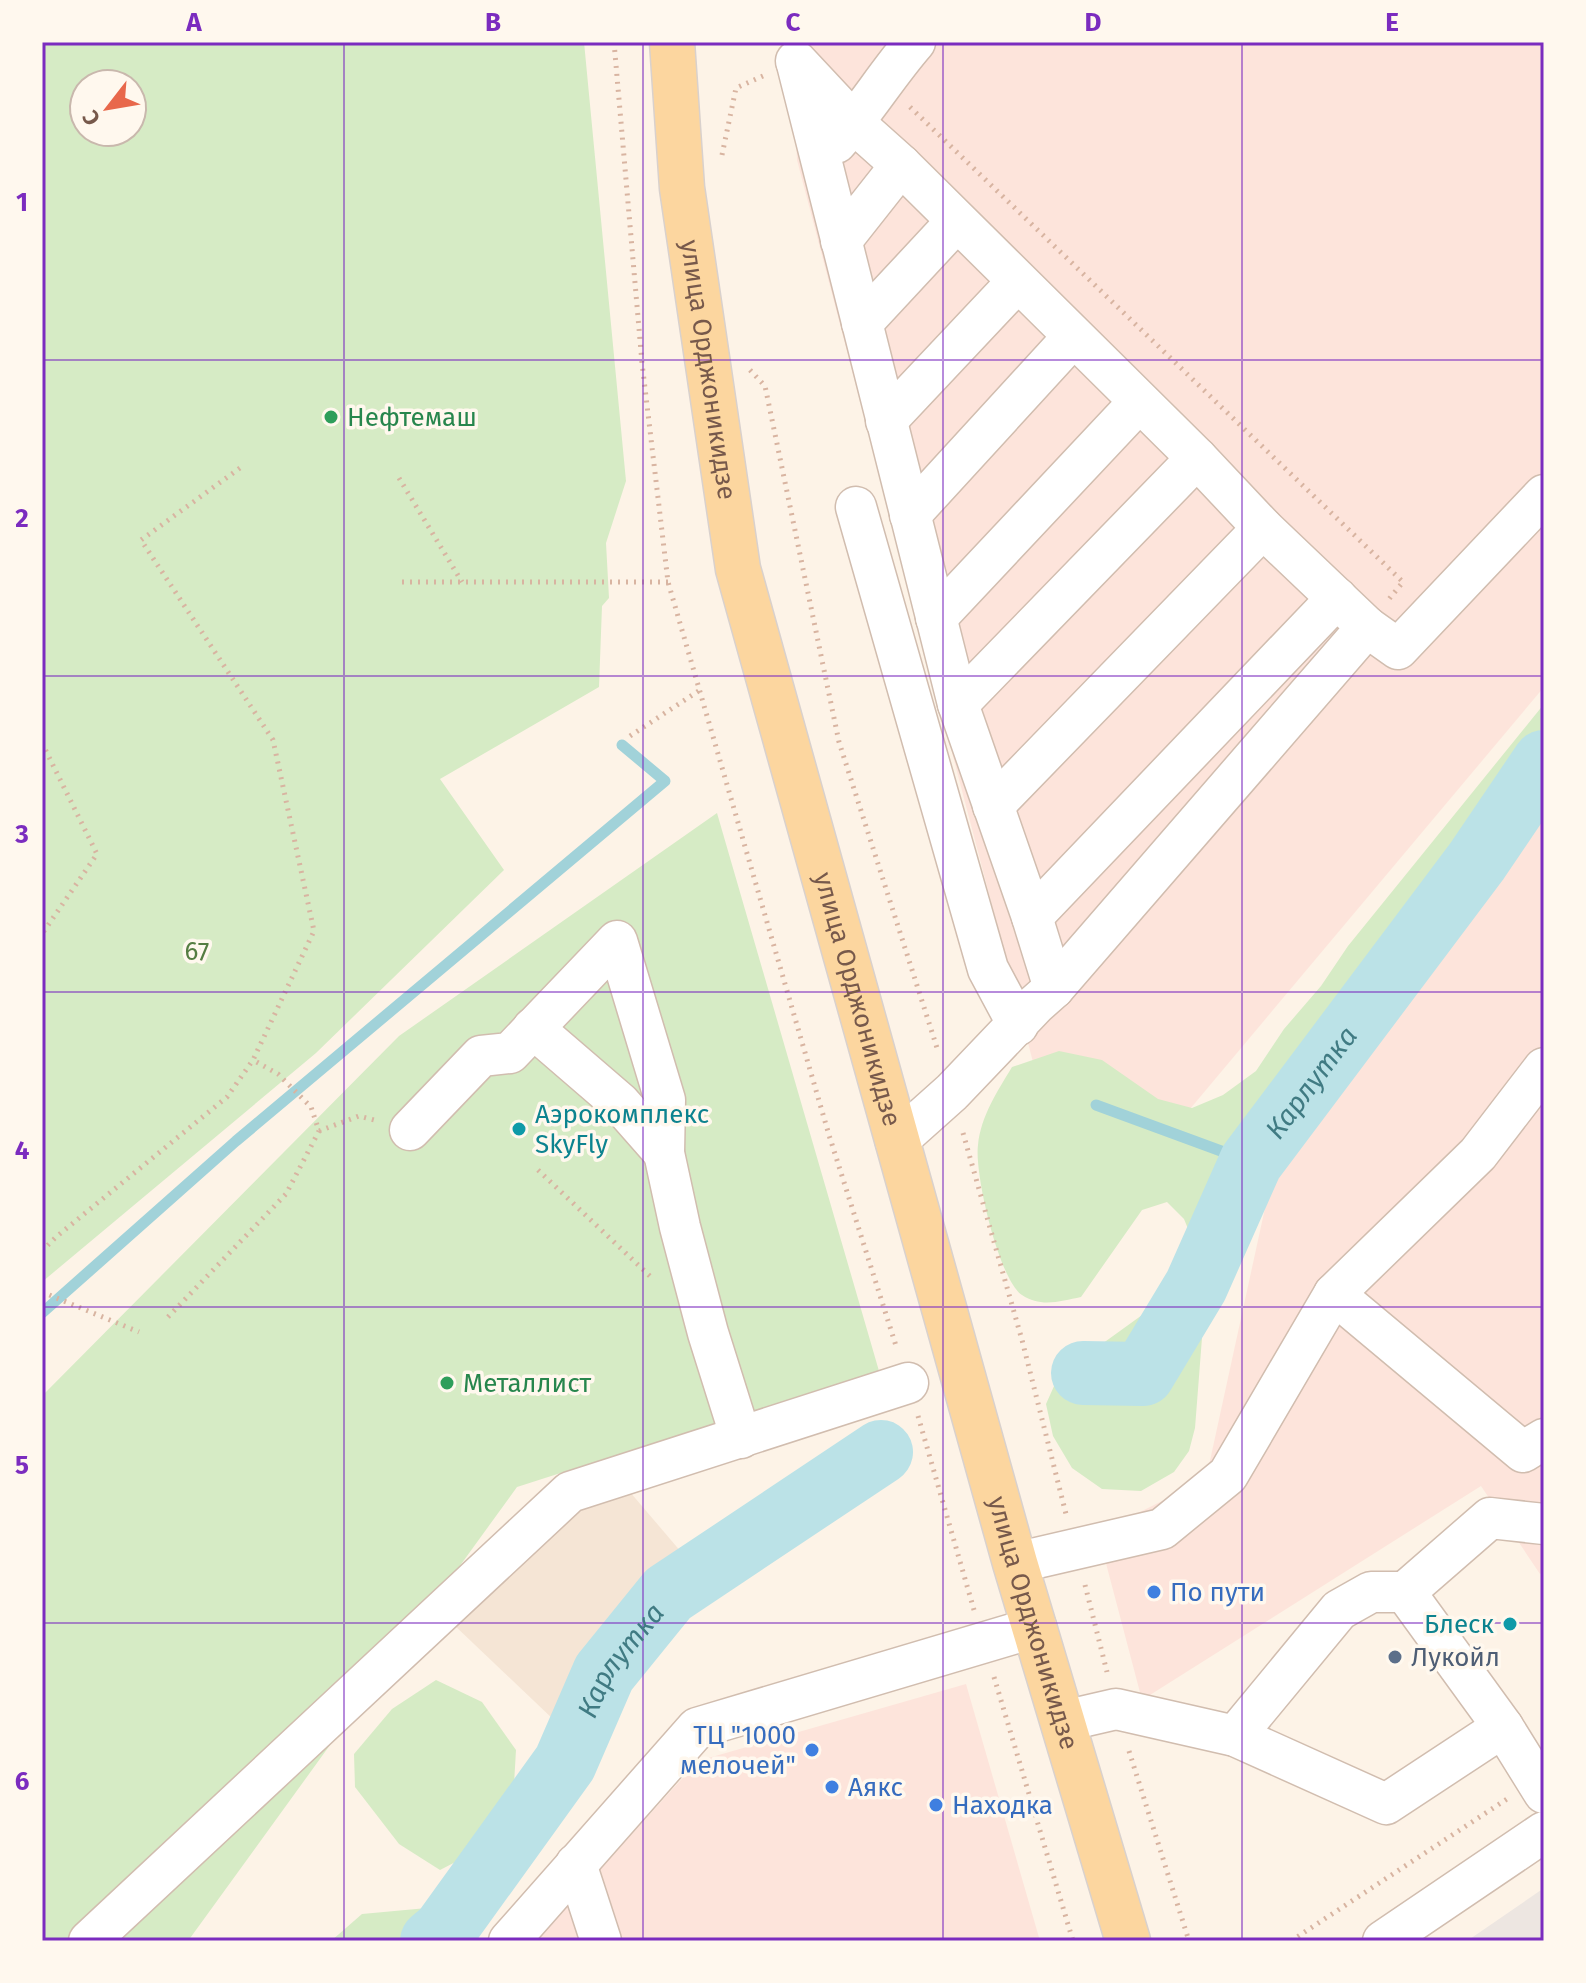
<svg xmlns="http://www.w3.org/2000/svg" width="1586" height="1983" font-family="'Fira Sans',sans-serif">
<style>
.residential{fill:#f5e5d5}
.commercial{fill:#fde4db}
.industrial{fill:#ede6e1}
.green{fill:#d6ebc5;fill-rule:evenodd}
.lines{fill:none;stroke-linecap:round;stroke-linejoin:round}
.stream{stroke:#a1d2d9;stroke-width:11}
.river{stroke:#bbe2e7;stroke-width:64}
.minor-casing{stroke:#d1bdaf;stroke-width:43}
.major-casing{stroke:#d9d1cd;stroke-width:47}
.path{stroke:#d8b4a1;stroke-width:5;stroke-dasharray:2 6;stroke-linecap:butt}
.minor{stroke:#fff;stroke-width:40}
.major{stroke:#fcd69f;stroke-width:44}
.grid{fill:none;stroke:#7b2cbf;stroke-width:2;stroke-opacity:0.55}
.leisure-dot{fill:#2e9e5b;stroke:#fff8ee;stroke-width:3}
.culture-dot{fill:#0f9aa8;stroke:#fff8ee;stroke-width:3}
.shop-dot{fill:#3f7fe0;stroke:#fff8ee;stroke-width:3}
.service-dot{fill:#5c6f8a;stroke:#fff8ee;stroke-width:3}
.labels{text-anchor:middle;stroke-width:7;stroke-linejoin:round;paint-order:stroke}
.street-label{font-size:26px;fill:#77594b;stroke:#fff8ee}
.leisure-label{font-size:26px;fill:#27864d;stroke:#fff8ee;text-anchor:start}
.park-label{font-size:26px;fill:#557d42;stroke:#fff8ee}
.culture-label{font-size:26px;fill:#0d838f;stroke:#fff8ee;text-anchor:start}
.shop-label{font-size:26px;fill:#366cbe;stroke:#fff8ee;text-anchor:start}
.service-label{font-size:26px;fill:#4e5e75;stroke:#fff8ee;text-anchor:start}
.water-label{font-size:28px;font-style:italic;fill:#407b83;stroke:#fff8ee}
.neatline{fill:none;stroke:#7b2cbf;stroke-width:3}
.grid-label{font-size:26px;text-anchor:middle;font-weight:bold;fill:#7b2cbf}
</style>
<rect width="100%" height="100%" fill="#fdf3e7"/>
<path class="residential" d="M 624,1485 L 682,1553 L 555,1721 L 453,1624 L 582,1510 Z"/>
<g class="commercial">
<path d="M 791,42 L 1544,42 L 1544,687 L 1143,1165 L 1050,1127 L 797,160 Z"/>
<path d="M 1544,807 L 1544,1571 L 1540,1574 L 1481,1486 L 1142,1700 L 1098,1533 L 1206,1479 L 1272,1176 L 1503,877 Z"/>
<path d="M 966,1684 L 1040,1941 L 535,1941 L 698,1761 Z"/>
</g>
<path class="industrial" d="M 1544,1888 L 1544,1941 L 1467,1941 Z"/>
<g class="green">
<path d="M 42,42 L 584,42 L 626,481 L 606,543 L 609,598 L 602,606 L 599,687 L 440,779 L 504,870 L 316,1053 L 42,1282 ZM 132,84 L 132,132 L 84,132 L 84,84 Z"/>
<path d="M 1544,704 L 1544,807 L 1503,877 L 1272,1176 L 1214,1285 L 1203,1325 L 1195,1428 L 1189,1451 L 1174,1472 L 1141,1491 L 1102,1489 L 1072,1468 L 1053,1436 L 1046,1404 L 1059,1375 L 1149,1310 L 1183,1264 L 1193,1241 L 1184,1219 L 1167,1202 L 1142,1210 L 1081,1297 C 1061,1301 1041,1308 1022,1295 C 999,1280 974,1173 978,1145 C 981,1116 997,1092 1012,1067 L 1059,1051 L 1102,1060 L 1158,1099 L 1192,1108 L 1223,1095 L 1256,1071 L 1284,1029 L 1321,986 L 1348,946 Z"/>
<path d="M 717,813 L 879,1371 L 517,1487 L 188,1941 L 42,1941 L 42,1396 L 399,1036 Z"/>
<path d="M 436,1680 L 482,1702 L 516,1750 L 514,1784 L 485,1839 L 467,1856 L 440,1870 L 399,1844 L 355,1787 L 354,1754 L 392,1709 Z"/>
<path d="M 427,1908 L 409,1941 L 331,1941 L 362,1914 Z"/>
</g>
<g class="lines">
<g class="stream">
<path d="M 1096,1105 L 1251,1162"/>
<path d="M 42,1313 L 236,1141 L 665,781 L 622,745"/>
</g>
<g class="river">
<path id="s1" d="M 1083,1373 L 1143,1374 L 1196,1286 L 1251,1162 L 1477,861 L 1544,762"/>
<path id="s2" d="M 432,1941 L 444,1931 L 565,1763 L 604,1673 L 668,1594 L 881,1452"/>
</g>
<defs>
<g id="minor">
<path d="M 796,61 L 854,123 L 901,165 L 1197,458 L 1263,528 L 1367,627 L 1054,988 L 1036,1004 L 952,1092 L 896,1142"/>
<path d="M 797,64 L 958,704 L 1032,917 L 1054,988"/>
<path d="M 836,143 C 865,111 887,74 915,42"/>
<path d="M 841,241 L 901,165"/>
<path d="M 862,323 L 956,222"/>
<path d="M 886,421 L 1017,282"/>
<path d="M 856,507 L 988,969 L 1018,1025"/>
<path d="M 910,515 L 1073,337"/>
<path d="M 936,618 L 1139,402"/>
<path d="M 1367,627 L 1398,649 L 1544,495"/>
<path d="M 958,704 L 1197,458"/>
<path d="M 993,806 L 1263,528"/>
<path d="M 1032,917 L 1337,598"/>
<path d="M 533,1028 L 620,1103 L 664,1153"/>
<path d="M 410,1130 L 481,1056 L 510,1053 L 617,941 L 665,1100 L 664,1153 L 680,1227 L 708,1333 L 741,1438"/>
<path d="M 1334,1294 L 1523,1452 L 1544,1439"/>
<path d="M 1015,1563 L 1162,1529 L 1228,1475 L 1334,1294 L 1478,1154 L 1544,1068"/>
<path d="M 1405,1592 L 1490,1518 L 1544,1524"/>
<path d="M 1064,1721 L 1116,1709 L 1235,1736 L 1386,1804 L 1503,1727 L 1544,1793"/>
<path d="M 1235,1736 L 1339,1610 L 1371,1592 L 1405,1592 L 1503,1727"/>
<path d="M 576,1864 L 601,1941"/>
<path d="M 89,1941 L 570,1492 L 908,1383"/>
<path d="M 509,1941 L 697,1728 L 1036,1627"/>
<path d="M 1383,1941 L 1544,1832"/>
</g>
<g id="major">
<path id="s3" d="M 672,42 L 682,188 L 738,569 L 1015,1563 L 1128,1941"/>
</g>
</defs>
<use href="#minor" class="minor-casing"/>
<use href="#major" class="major-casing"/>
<g class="path">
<path d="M 614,42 L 642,363 L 668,582 L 829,1135 L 897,1349"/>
<path d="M 910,107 L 1403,582 L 1389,599"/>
<path d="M 722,155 L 736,88 L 763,76"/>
<path d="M 750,370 L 765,386 L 839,742 L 938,1051"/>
<path d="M 399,478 L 462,582"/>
<path d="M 402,582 L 668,582"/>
<path d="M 630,736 L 700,690"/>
<path d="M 42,743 L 97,854 L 42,934"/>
<path d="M 319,1131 L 359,1116 L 374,1120"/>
<path d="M 963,1133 L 1022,1340 L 1066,1514"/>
<path d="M 538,1170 L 653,1279"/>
<path d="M 42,1251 L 56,1237 L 227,1097 L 253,1060 L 314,931 L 273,740 L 141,540 L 244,465"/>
<path d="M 42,1292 L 139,1332"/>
<path d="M 168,1317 L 286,1194 L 319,1131 L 311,1107 L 278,1074 L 253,1060"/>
<path d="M 918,1416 L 974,1610"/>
<path d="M 1085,1585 L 1107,1672"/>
<path d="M 994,1677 L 1073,1941"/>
<path d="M 1129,1751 L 1189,1941"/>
<path d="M 1291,1941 L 1507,1799"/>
</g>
<use href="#minor" class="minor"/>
<use href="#major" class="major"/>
</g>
<path class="grid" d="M 344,42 L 344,1941M 643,42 L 643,1941M 943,42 L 943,1941M 1242,42 L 1242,1941M 42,360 L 1544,360M 42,676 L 1544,676M 42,992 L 1544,992M 42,1307 L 1544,1307M 42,1623 L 1544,1623"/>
<g class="leisure-dot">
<circle cx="331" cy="417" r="8"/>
<circle cx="447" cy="1383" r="8"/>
</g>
<g class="culture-dot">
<circle cx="519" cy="1129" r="8"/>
<circle cx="1510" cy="1624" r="8"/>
</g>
<g class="shop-dot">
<circle cx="1154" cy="1592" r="8"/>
<circle cx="812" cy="1750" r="8"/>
<circle cx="832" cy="1787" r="8"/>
<circle cx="936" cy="1805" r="8"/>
</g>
<circle class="service-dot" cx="1395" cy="1657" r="8"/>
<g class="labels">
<g class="street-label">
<text dy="9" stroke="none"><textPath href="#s3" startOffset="330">улица Орджоникидзе</textPath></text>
<text dy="9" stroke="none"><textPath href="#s3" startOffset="978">улица Орджоникидзе</textPath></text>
<text dy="9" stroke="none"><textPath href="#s3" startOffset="1626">улица Орджоникидзе</textPath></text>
</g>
<g class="leisure-label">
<text x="347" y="426">Нефтемаш</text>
<text x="463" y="1392">Металлист</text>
</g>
<g class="park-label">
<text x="197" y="960">67</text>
</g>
<g class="culture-label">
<text x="535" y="1123">Аэрокомплекс<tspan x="535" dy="30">SkyFly</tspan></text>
<text x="1494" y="1633" text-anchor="end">Блеск</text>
</g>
<g class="shop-label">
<text x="1170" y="1601">По пути</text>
<text x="796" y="1744" text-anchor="end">ТЦ "1000<tspan x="796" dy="30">мелочей"</tspan></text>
<text x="848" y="1796">Аякс</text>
<text x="952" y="1814">Находка</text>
</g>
<g class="service-label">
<text x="1411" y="1666">Лукойл</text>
</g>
<g class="water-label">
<text dy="10" stroke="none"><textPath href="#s1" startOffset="398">Карлутка</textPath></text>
<text dy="10" stroke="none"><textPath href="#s2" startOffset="340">Карлутка</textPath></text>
</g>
</g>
<rect width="1586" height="1983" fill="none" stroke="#fff8ee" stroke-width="88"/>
<g transform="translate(108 108) rotate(239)"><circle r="38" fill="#fff8ee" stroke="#c9b8ad" stroke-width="2"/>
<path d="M0-6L14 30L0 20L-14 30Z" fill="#e8684b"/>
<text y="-12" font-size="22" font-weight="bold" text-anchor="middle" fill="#77594b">С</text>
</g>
<rect x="44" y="44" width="1498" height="1895" class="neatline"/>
<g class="grid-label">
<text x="194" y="31">A</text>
<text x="493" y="31">B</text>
<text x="793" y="31">C</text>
<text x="1093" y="31">D</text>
<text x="1392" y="31">E</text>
<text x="22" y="211">1</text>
<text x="22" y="527">2</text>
<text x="22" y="843">3</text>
<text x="22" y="1159">4</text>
<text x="22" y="1474">5</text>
<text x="22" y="1790">6</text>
</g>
</svg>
